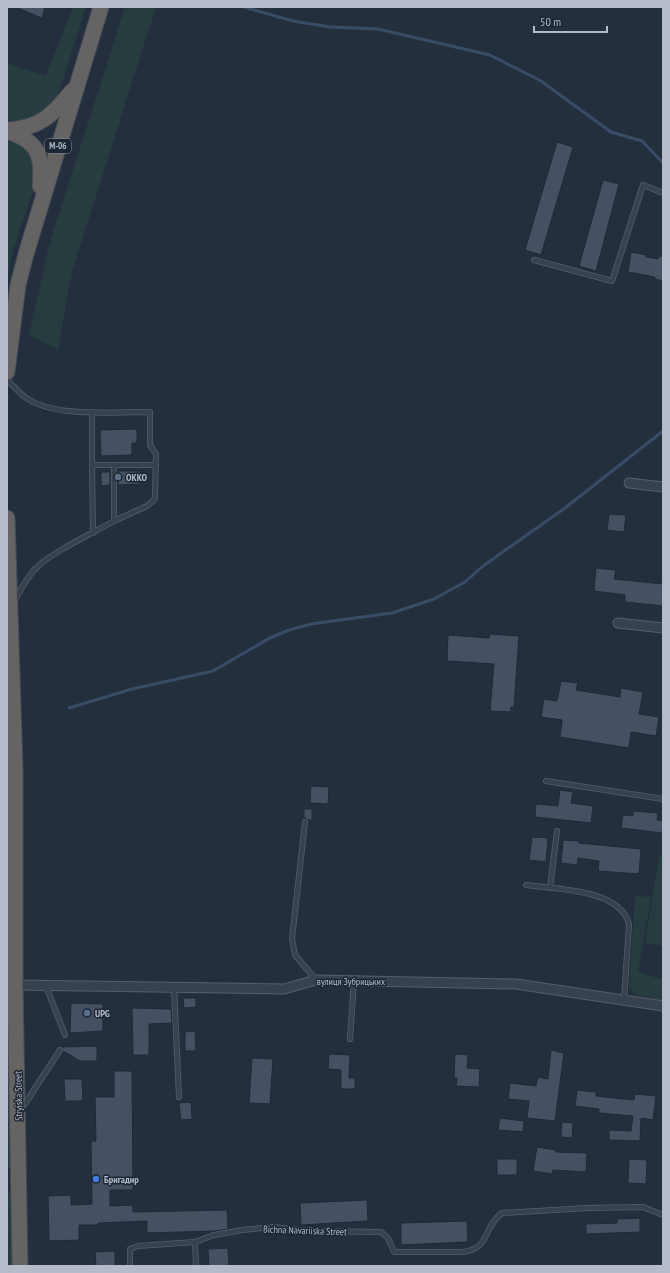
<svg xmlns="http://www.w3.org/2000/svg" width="670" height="1273" font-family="'PT Sans Narrow',sans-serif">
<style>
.green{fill:#263c3f}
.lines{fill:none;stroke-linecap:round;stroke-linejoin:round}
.stream{stroke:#394c67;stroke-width:3}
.building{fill:#455162;stroke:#1f2835}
.service-casing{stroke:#565f6c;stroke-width:6}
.minor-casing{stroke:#565f6c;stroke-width:11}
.trunk-casing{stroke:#434c59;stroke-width:17}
.service{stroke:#38414e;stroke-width:4.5}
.minor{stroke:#38414e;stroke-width:9}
.trunk{stroke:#656462;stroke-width:15}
.service-dot{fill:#5c6f8a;stroke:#1d2633;stroke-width:1.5}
.shop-dot{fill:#3f7fe0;stroke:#1d2633;stroke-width:1.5}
.labels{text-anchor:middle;stroke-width:3;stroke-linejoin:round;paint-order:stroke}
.shield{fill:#1d2633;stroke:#878f9c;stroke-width:1}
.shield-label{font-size:9px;font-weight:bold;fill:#b4bcc9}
.poi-label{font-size:10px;font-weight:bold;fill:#b4bcc9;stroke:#1d2633;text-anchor:start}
.street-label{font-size:10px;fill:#b4bcc9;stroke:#1d2633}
</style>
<rect width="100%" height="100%" fill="#242f3e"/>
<g class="green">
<path d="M 73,7 L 86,7 L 54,107 L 27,121 L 7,120 L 7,63 L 46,76 Z"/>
<path d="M 125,7 L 156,7 L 71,275 L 58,350 L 29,335 L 49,245 Z"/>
<path d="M 7,137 L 30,148 L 37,179 L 13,250 L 7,278 Z"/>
<path d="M 659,856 L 663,857 L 663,946 L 645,943 Z"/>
<path d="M 7,868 L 12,1166 L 9,1168 L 7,1167 Z"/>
<path d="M 635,896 L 651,897 L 638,972 L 663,980 L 663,1001 L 640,996 L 629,989 Z"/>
<path d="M 9,1193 L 12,1194 L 13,1266 L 8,1266 L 7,1195 Z"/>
</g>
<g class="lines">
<g class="stream">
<path d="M 244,7 L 293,21 L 330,27 L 378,29 L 490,55 L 541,81 L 611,132 L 642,141 L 663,163"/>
<path d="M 69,708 L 132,689 L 213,671 L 270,638 L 289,630 L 311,624 L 392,613 L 434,599 L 465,582 L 483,566 L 565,508 L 663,431"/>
</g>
</g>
<g class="building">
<path d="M 15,7 L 45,7 L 42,18 Z"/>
<path d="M 557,142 L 573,147 L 541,255 L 525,250 Z"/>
<path d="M 603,180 L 619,184 L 596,271 L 579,266 Z"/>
<path d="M 631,252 L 647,255 L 646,257 L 658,259 L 659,256 L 663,256 L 663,281 L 655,279 L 655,277 L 628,272 Z"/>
<path d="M 137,429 L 137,443 L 132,443 L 132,455 L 101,456 L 100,430 Z"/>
<path d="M 118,471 L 140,471 L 141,484 L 118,485 Z"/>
<path d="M 101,472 L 110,472 L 110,485 L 101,486 Z"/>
<path d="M 609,514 L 626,515 L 624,532 L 607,530 Z"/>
<path d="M 596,568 L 616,570 L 614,579 L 663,584 L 663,606 L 625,602 L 625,595 L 594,591 Z"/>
<path d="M 490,634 L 519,636 L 514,707 L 511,707 L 511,712 L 490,711 L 494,664 L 447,661 L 448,635 L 489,638 Z"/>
<path d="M 561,681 L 578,683 L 576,690 L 620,697 L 621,688 L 643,692 L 639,714 L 659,717 L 656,736 L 631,732 L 629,748 L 560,737 L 562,720 L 541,717 L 544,699 L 557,701 Z"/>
<path d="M 311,786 L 329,787 L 328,804 L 310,803 Z"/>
<path d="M 560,790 L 573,792 L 571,803 L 593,806 L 591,823 L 535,817 L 536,804 L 558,806 Z"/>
<path d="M 304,809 L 312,809 L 312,821 L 304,818 Z"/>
<path d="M 633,811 L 658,813 L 657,820 L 663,821 L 662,833 L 621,828 L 623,815 L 633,816 Z"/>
<path d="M 532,837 L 548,838 L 546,862 L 529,860 Z"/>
<path d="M 563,840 L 579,841 L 579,843 L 641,849 L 639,874 L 598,871 L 599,861 L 578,858 L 577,865 L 561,863 Z"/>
<path d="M 183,998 L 196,998 L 196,1007 L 184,1008 Z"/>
<path d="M 71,1003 L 103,1004 L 103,1031 L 70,1033 Z"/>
<path d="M 132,1008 L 171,1009 L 172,1023 L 149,1024 L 149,1055 L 133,1055 Z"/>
<path d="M 195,1031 L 196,1051 L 185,1051 L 185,1032 Z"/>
<path d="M 97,1046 L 97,1061 L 80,1061 L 63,1051 L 62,1047 Z"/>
<path d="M 551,1050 L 564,1053 L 555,1121 L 527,1118 L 529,1101 L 508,1099 L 510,1083 L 536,1086 L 538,1077 L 548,1079 Z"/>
<path d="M 329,1054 L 350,1055 L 349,1078 L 355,1078 L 355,1089 L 341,1089 L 341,1070 L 328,1069 Z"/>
<path d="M 455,1054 L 468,1055 L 467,1068 L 480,1069 L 479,1087 L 456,1086 L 457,1078 L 454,1078 Z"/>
<path d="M 252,1058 L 273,1059 L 270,1104 L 249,1103 Z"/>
<path d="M 114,1071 L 132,1071 L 133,1190 L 110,1190 L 110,1206 L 133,1205 L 133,1212 L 227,1210 L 228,1229 L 215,1231 L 147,1233 L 147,1221 L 98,1223 L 98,1225 L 79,1225 L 79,1240 L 49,1241 L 48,1196 L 71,1195 L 71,1205 L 92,1204 L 91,1141 L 96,1141 L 95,1097 L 114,1097 Z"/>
<path d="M 64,1079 L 82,1079 L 83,1101 L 65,1101 Z"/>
<path d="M 577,1090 L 596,1092 L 596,1096 L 634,1100 L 635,1094 L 656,1096 L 653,1120 L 641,1118 L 640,1141 L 609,1140 L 609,1130 L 631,1131 L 633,1116 L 599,1113 L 599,1109 L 575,1106 Z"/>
<path d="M 191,1102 L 192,1119 L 181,1120 L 179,1103 Z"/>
<path d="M 500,1118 L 524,1121 L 523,1132 L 498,1130 Z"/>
<path d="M 562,1122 L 573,1123 L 572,1138 L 561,1137 Z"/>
<path d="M 537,1147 L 556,1150 L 556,1152 L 587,1153 L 586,1172 L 553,1170 L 552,1174 L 533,1171 Z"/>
<rect x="497" y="1159" width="20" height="16"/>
<path d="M 629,1159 L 647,1160 L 646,1184 L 628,1183 Z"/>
<path d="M 367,1200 L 368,1221 L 301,1225 L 300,1203 Z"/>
<path d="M 640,1218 L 640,1232 L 586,1234 L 586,1224 L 617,1223 L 617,1219 Z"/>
<path d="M 467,1221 L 468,1242 L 401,1245 L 401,1223 Z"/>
<path d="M 228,1248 L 229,1266 L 209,1266 L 208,1249 Z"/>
<path d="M 115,1251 L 115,1266 L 96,1266 L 95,1252 Z"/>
</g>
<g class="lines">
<defs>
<g id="service">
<path d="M 534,260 L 612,281 L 643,185 L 663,193"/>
<path d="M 7,380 C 13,385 18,392 25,397 C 52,418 117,412 150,412 L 150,445 L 156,454 L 155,499 L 147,506 L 114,521"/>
<path d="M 92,465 L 93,533"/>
<path d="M 114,465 L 156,465"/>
<path d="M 15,600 C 21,589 26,579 35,569 C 50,553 93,533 114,521 L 114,465 L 92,465 L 92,413"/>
<path d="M 546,781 L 663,799"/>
<path d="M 305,822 L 292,939 L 295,955 L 316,980"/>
<path d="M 526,885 C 556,889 620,889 629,924 L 624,1000"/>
<path d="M 550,888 L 557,831"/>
<path d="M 46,986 L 65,1035"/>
<path d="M 174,988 L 179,1097"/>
<path d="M 350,1039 L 354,980"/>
<path d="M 21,1110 L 60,1050"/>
<path d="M 195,1242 L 196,1266"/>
<path d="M 130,1266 L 130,1249 L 138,1246 L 195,1242 L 214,1235 L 242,1230 L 273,1227 L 309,1231 L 381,1232 L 388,1238 L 394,1252 L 463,1252 C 491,1248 482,1228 502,1213 L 587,1208 L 643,1207 L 663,1215"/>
</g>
<g id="minor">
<path d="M 629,483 L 663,487"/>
<path d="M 618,623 L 663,628"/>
<path d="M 15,985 L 284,989 L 316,980 L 516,984 L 663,1006"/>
</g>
<g id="trunk">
<path d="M 8,130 C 40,128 53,115 72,91"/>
<path d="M 7,131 C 38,141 43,155 40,186"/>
<path d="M 7,372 L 18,285 L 26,254 L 101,7"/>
<path d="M 7,518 L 15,768 L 15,985 L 20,1266"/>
</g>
</defs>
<use href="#service" class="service-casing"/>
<use href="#minor" class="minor-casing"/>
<use href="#trunk" class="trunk-casing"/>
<use href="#service" class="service"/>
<use href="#minor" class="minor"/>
<use href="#trunk" class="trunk"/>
</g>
<g class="service-dot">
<circle cx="118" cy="477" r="4"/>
<circle cx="87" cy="1013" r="4"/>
</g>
<circle class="shop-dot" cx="96" cy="1179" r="4"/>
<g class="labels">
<rect class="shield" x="45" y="139" width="26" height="14" rx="3"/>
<g class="shield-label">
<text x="58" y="149">М-06</text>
</g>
<g class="poi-label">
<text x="126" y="481">OKKO</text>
<text x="95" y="1017">UPG</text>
<text x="104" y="1183">Бригадир</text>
</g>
<g class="street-label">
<text x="351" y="985">вулиця Зубрицьких</text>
<text transform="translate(18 1096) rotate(-91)" y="4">Stryiska Street</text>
<text transform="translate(305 1230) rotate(2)" y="4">Bichna Navariiska Street</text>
</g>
</g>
<rect width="670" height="1273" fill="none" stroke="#b4bcc9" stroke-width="16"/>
<path d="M534 26v6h73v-6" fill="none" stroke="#b4bcc9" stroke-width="2"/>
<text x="540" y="26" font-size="12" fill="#b4bcc9" stroke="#1d2633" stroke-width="3" paint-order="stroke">50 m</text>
</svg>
